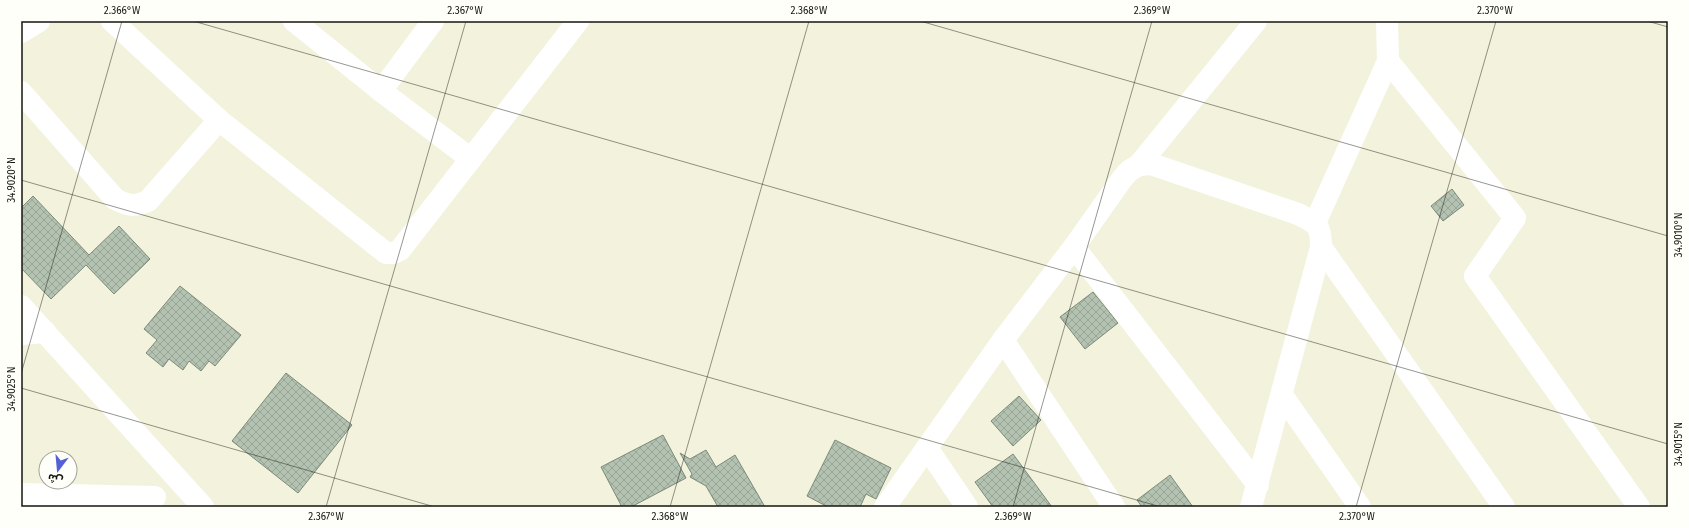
<svg xmlns="http://www.w3.org/2000/svg" width="1689" height="528" font-family="'Fira Sans','Noto Sans Arabic',sans-serif">
<style>
.building{fill:url(#building-cross-hatch);stroke:#7b8a79}
.lines{fill:none;stroke-linecap:round;stroke-linejoin:round}
.street{stroke:#fff;stroke-width:22}
.secondary{stroke:#fff;stroke-width:22}
.ticks{fill:none;stroke:#16160f;stroke-width:1;stroke-opacity:0.45}
.neatline{fill:none;stroke:#16160f;stroke-width:1.5}
.ticks-label{font-size:10px;text-anchor:middle;fill:#16160f}
</style>
<defs>
<pattern id="building-cross-hatch" width="8" height="8" patternUnits="userSpaceOnUse"><rect width="8" height="8" fill="#b3c2b1"/><path d="M0 0l8 8M0 8l8-8" fill="none" stroke="#99a697"/></pattern>
</defs>
<rect width="100%" height="100%" fill="#f3f3dd"/>
<g class="building">
<path d="M 1452,189 L 1464,205 L 1443,221 L 1431,206 Z"/>
<path d="M 33,196 L 89,255 L 119,226 L 150,259 L 114,294 L 86,265 L 51,299 L 21,268 L 21,208 Z"/>
<path d="M 180,286 L 241,335 L 215,366 L 209,361 L 201,371 L 189,361 L 183,370 L 169,359 L 163,367 L 146,353 L 157,340 L 144,329 Z"/>
<path d="M 1093,292 L 1118,323 L 1085,349 L 1060,317 Z"/>
<path d="M 286,373 L 352,425 L 298,493 L 232,441 Z"/>
<path d="M 1019,396 L 1041,420 L 1013,446 L 991,421 Z"/>
<path d="M 663,435 L 686,478 L 631,507 L 622,507 L 601,467 Z"/>
<path d="M 835,440 L 891,468 L 876,499 L 866,494 L 860,507 L 828,507 L 807,496 Z"/>
<path d="M 706,450 L 716,467 L 735,455 L 765,507 L 718,507 L 706,486 L 690,477 L 692,474 L 680,453 L 690,459 Z"/>
<path d="M 1013,454 L 1052,507 L 993,507 L 975,482 Z"/>
<path d="M 1170,475 L 1193,507 L 1142,507 L 1137,500 Z"/>
</g>
<g class="lines">
<g class="street">
<path d="M 112,21 L 219,120 L 386,253 L 394,253 L 400,250 L 578,21"/>
<path d="M 294,21 L 381,91 L 433,21"/>
<path d="M 21,32 L 39,21"/>
<path d="M 1388,61 L 1515,218 L 1475,276 L 1639,507"/>
<path d="M 381,91 L 471,159"/>
<path d="M 21,92 L 115,199 C 129,206 134,207 148,201 L 219,120"/>
<path d="M 1139,165 L 1151,164 L 1298,214 C 1317,224 1321,224 1321,247 L 1251,507"/>
<path d="M 1315,223 L 1388,61 L 1387,21"/>
<path d="M 1074,247 L 1258,485"/>
<path d="M 1321,247 L 1504,507"/>
<path d="M 21,334 L 45,332"/>
<path d="M 1003,340 L 1114,507"/>
<path d="M 1282,395 L 1360,507"/>
<path d="M 927,448 L 967,507"/>
<path d="M 21,494 L 155,497"/>
<path d="M 885,507 L 1003,340 L 1074,247 L 1122,179 L 1129,171 L 1139,165 L 1256,21"/>
</g>
<path class="secondary" d="M 21,306 L 203,507"/>
</g>
<path class="ticks" d="M 193,21 L 1668,444M 920,21 L 1668,236M 1647,21 L 1668,27M 21,180 L 1161,507M 21,374 L 122,21M 21,388 L 435,507M 326,507 L 466,21M 670,507 L 809,21M 1013,507 L 1152,21M 1356,507 L 1496,21"/>
<rect width="1689" height="528" fill="none" stroke="#fffffa" stroke-width="44"/>
<g transform="translate(58 470) rotate(196)"><circle r="19" fill="#fffffa" stroke="#a2a29c"/>
<path d="M0-3L7 15L0 10L-7 15Z" fill="#5460d7"/>
<text y="-6" font-size="11" font-weight="bold" text-anchor="middle" fill="#16160f">ش</text>
</g>
<rect x="22" y="22" width="1645" height="484" class="neatline"/>
<g class="ticks-label">
<text x="122" y="14">2.366°W</text>
<text x="465" y="14">2.367°W</text>
<text x="809" y="14">2.368°W</text>
<text x="1152" y="14">2.369°W</text>
<text x="1495" y="14">2.370°W</text>
<text transform="translate(11 180) rotate(-90)" y="4">34.9020°N</text>
<text transform="translate(1678 235) rotate(-90)" y="4">34.9010°N</text>
<text transform="translate(11 389) rotate(-90)" y="4">34.9025°N</text>
<text transform="translate(1678 444) rotate(-90)" y="4">34.9015°N</text>
<text x="326" y="520">2.367°W</text>
<text x="670" y="520">2.368°W</text>
<text x="1013" y="520">2.369°W</text>
<text x="1357" y="520">2.370°W</text>
</g>
</svg>
